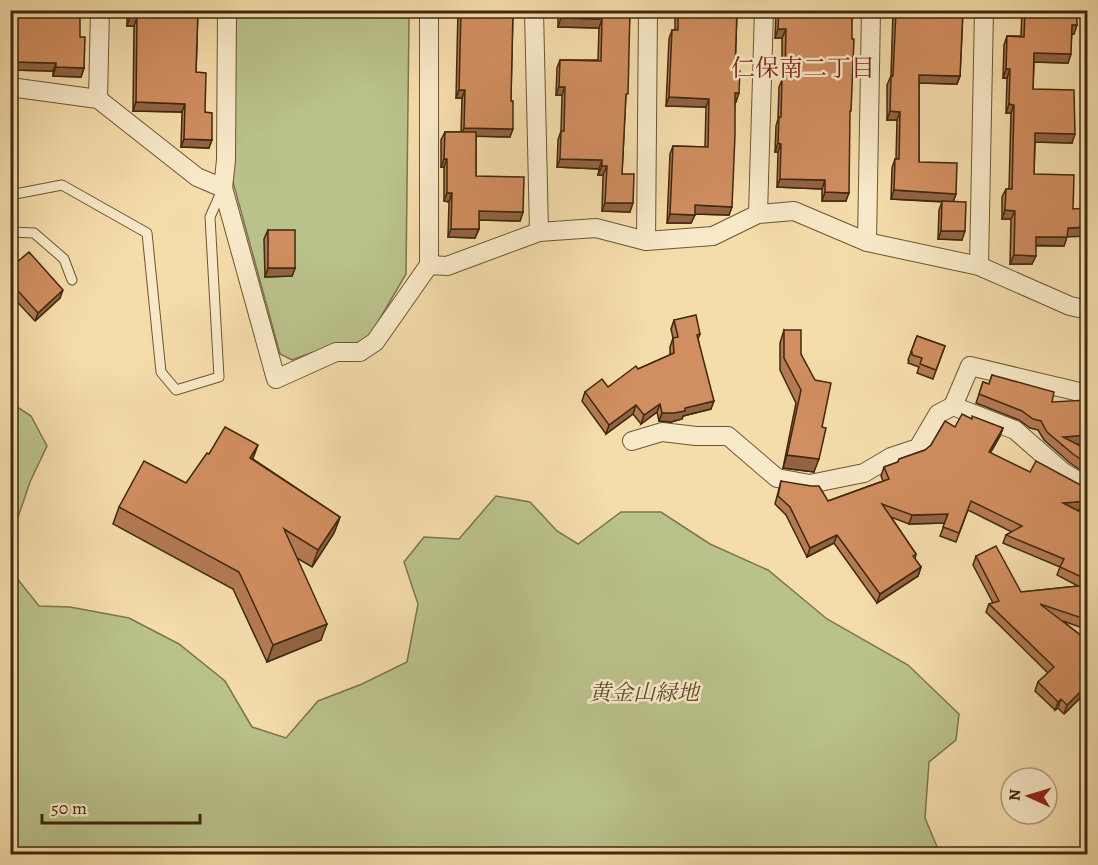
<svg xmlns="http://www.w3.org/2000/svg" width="1098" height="865" font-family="Alegreya,'Noto Serif JP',serif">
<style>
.green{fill:#bac28b;stroke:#7c754c;stroke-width:1.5}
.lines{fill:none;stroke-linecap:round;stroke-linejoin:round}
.service-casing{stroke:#6c5535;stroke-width:11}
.minor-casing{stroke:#6c5535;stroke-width:20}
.service{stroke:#f8e9c8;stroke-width:9}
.minor{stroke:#f8e9c8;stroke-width:18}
.wall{fill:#b47a53;stroke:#3f280e;stroke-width:1.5}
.shaded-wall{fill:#926343;stroke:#3f280e;stroke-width:1.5}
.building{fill:#d18e60;stroke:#3f280e;stroke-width:1.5}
.labels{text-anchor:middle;stroke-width:5;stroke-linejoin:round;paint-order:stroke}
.park-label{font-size:22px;font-style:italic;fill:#5e4e2d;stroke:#f8e9c8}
.neighbourhood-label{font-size:24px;fill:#7a1f14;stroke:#f8e9c8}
</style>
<rect width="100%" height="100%" fill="#f5ddab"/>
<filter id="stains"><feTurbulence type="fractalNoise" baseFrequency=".00333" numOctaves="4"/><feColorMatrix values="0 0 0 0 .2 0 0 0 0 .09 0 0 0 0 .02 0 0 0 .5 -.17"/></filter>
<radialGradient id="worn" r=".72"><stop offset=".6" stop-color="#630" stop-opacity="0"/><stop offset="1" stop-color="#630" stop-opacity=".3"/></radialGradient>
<g class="green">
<path d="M 394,10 L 394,17 L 409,18 L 406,274 L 368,339 L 354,344 L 335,344 L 292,360 L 280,354 L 233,182 L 236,11 Z"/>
<path d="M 11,403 L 31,416 L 47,446 L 30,482 L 14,529 L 15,576 L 39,606 L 70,607 L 129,618 L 179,644 L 225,681 L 252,727 L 286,738 L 318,701 L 362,684 L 407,662 L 418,604 L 404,562 L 424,537 L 459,539 L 496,496 L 530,502 L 557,531 L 578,544 L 621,512 L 661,512 L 710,544 L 768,570 L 827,619 L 908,665 L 959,714 L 956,740 L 929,762 L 925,818 L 940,854 L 11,854 Z"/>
</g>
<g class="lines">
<defs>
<g id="service">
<path d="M 10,195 L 62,185 L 147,233 L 161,372 L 176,390 L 219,377 L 210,217 L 222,190"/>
<path d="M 10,232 L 34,233 L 64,259 L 72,280"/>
</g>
<g id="minor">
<path d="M 534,10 L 539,232"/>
<path d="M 10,87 L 98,99 L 197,177 L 223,188 L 276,379 L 336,352 L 360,352 L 375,342 L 429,265 L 447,266 L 539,232 L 596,228 L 646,241 L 713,236 L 758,214 L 794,211 L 867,242 L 979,266 L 1070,306 L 1088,310"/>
<path d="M 98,99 L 100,10"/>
<path d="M 223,188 L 226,160 L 227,10"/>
<path d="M 758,214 L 764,10"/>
<path d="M 646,241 L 648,10"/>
<path d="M 867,242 L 871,10"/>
<path d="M 429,265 L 429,10"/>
<path d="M 979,266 L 984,10"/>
<path d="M 953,406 L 970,366 L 1088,394"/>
<path d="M 632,441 L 662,432 L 696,436 L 728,436 L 777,478 L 810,484 L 864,473 L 891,457 L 918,448 L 938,414 L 953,406 L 1015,430 L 1063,472 L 1088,487"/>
</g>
</defs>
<use href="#service" class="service-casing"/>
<use href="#minor" class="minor-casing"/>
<use href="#service" class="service"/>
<use href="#minor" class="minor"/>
</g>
<g class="wall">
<path d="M 127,10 L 198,10 L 196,72 L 205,112 L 209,148 L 181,147 L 182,112 L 133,111 L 134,26 L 127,26 Z"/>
<path d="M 458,10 L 513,10 L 510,137 L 476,136 L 476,176 L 523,212 L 520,221 L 479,220 L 479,229 L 475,238 L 448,237 L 449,202 L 444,201 L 444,167 L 441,167 L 441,140 L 445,132 L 461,132 L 462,98 L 456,98 Z"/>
<path d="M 558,10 L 630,10 L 622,174 L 630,212 L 602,211 L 603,175 L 598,175 L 599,169 L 557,167 L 558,140 L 561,131 L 562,95 L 556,95 L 557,68 L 560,60 L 598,60 L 599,28 L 558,27 Z"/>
<path d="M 675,10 L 737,10 L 735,71 L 736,102 L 735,102 L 729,215 L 695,214 L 691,223 L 667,223 L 670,154 L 673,146 L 705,147 L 706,107 L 666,106 L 669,39 L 672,30 L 675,30 Z"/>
<path d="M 776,10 L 852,10 L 846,201 L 822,201 L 822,189 L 777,187 L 778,152 L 775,152 L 776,126 L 778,119 L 779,87 L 782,80 L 782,38 L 775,38 Z"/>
<path d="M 893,10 L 963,10 L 960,76 L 957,84 L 919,83 L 919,162 L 956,194 L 953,202 L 962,240 L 938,239 L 939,210 L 942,202 L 891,199 L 892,168 L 895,159 L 896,159 L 897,120 L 887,120 L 887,85 L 891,76 Z"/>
<path d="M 1022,10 L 1077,10 L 1074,34 L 1072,34 L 1068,63 L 1034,62 L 1033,89 L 1072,143 L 1035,142 L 1034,174 L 1067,236 L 1064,246 L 1036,246 L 1032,264 L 1010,264 L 1011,219 L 1002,219 L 1002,197 L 1006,189 L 1009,189 L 1011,113 L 1006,113 L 1007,78 L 1003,78 L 1004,45 L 1007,36 L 1021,36 Z"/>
<path d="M 80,37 L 84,68 L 81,77 L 53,76 L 53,71 L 10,70 Z"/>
<path d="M 268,230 L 295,268 L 292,276 L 265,277 L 264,239 Z"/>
<path d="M 10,268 L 60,298 L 35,321 L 10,294 Z"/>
<path d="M 674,320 L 700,334 L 698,339 L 711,409 L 683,416 L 682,419 L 671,422 L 659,421 L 657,412 L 641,424 L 633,414 L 606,434 L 582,401 L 585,392 L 608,387 L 638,369 L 670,355 L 670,347 L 673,338 L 671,329 Z"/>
<path d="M 784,330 L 801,354 L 822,427 L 814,472 L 783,468 L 796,403 L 780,370 L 780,343 Z"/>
<path d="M 917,336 L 945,346 L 933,379 L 917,373 L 919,367 L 908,363 L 909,361 L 908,360 Z"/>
<path d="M 992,375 L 1052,402 L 1077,444 L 1088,450 L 1088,475 L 1070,463 L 1044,440 L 1038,430 L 1030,428 L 1019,420 L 976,403 L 983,382 L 989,384 Z"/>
<path d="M 972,419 L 1003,428 L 1000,436 L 990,453 L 1076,510 L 1088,516 L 1088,630 L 1063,621 L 1088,641 L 1088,701 L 1083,704 L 1079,699 L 1064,714 L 1058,708 L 1055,710 L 1035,691 L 1038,682 L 1048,673 L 986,612 L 989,604 L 993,603 L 973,565 L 976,556 L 1021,592 L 1078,586 L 1057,575 L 1060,567 L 1003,543 L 1006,535 L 1012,532 L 968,510 L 956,542 L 940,536 L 945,523 L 909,524 L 891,517 L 916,554 L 915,559 L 921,567 L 918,576 L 877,603 L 834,543 L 807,557 L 786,515 L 775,504 L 781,481 L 828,501 L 883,481 L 881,476 L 884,467 L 898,462 L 899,459 L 925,450 L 955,427 Z"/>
<path d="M 209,454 L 253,459 L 340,517 L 334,533 L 312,567 L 297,558 L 321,640 L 267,662 L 233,589 L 113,524 L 119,507 L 186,483 Z"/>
</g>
<g class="shaded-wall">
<path d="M 130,17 L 137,17 L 134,26 L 127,26 Z"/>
<path d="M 561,18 L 602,19 L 599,28 L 558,27 Z"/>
<path d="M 1072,25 L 1077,25 L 1074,34 L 1069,34 Z"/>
<path d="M 778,29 L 786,29 L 782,38 L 775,38 Z"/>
<path d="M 1034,53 L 1071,54 L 1068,63 L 1031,62 Z"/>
<path d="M 10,62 L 56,63 L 53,71 L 10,70 Z"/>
<path d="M 56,67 L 84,68 L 81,77 L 53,76 Z"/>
<path d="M 1006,69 L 1010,69 L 1007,78 L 1003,78 Z"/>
<path d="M 919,75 L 960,76 L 957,84 L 916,83 Z"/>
<path d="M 559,87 L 565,87 L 562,95 L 556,95 Z"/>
<path d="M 459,90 L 465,90 L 462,98 L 456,98 Z"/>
<path d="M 735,93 L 739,93 L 736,102 L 731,102 Z"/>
<path d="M 669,97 L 709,99 L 706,107 L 666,106 Z"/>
<path d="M 136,102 L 185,104 L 182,112 L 133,111 Z"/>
<path d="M 1009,104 L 1014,105 L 1011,113 L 1006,113 Z"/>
<path d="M 890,111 L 900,112 L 897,120 L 887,120 Z"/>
<path d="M 464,128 L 513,129 L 510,137 L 461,136 Z"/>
<path d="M 1035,133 L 1075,134 L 1072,143 L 1032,142 Z"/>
<path d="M 184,139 L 212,140 L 209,148 L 181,147 Z"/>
<path d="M 778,143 L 781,144 L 778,152 L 775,152 Z"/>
<path d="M 444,159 L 447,159 L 444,167 L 441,167 Z"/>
<path d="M 560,159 L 602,160 L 599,169 L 557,167 Z"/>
<path d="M 602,166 L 607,166 L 603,175 L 598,175 Z"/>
<path d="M 780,179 L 825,180 L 822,189 L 777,187 Z"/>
<path d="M 894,190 L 956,194 L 953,202 L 891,199 Z"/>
<path d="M 825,192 L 849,193 L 846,201 L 822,201 Z"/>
<path d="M 447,193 L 452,193 L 449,202 L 444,201 Z"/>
<path d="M 605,203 L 633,203 L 630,212 L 602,211 Z"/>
<path d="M 695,205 L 732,207 L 729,215 L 692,214 Z"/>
<path d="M 1005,210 L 1015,211 L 1011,219 L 1002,219 Z"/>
<path d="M 479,211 L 523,212 L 520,221 L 476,220 Z"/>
<path d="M 670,214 L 695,215 L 691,223 L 667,223 Z"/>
<path d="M 1088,227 L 1088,236 L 1065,237 L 1068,228 Z"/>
<path d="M 451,229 L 479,229 L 475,238 L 448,237 Z"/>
<path d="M 941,231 L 965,231 L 962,240 L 938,239 Z"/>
<path d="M 1036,237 L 1067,237 L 1064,246 L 1033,245 Z"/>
<path d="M 1014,255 L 1036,256 L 1032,264 L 1010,264 Z"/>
<path d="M 268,268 L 295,268 L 292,276 L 265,277 Z"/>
<path d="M 63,290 L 60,298 L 35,321 L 38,313 Z"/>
<path d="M 714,401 L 711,409 L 683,416 L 682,419 L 671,422 L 659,421 L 662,413 Z"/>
<path d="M 660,404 L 657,412 L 641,424 L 644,415 Z"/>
<path d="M 636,405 L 633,414 L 606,434 L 609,425 Z"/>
<path d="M 1003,428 L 1000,436 L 986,461 L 989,452 Z"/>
<path d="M 1088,435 L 1088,444 L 1062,445 L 1063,437 Z"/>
<path d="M 258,445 L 252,461 L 250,458 Z"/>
<path d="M 787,455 L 819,459 L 814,472 L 783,468 Z"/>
<path d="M 1088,501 L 1088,509 L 1060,512 L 1063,503 Z"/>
<path d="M 948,514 L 945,523 L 909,524 L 912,515 Z"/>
<path d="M 340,517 L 334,533 L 312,567 L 318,550 Z"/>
<path d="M 837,535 L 834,543 L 807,557 L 810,548 Z"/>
<path d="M 921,567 L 918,576 L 877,603 L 880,594 Z"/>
<path d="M 327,624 L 321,640 L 267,662 L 273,645 Z"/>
<path d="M 1082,690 L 1079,699 L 1064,714 L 1067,705 Z"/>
<path d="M 1088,695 L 1088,701 L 1083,704 L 1087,696 Z"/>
<path d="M 1061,699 L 1058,708 L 1055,710 L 1058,702 Z"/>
</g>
<g class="building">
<path d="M 10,10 L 80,10 L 80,37 L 85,37 L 84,68 L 56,67 L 56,63 L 10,62 Z"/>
<path d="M 130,10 L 198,10 L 196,72 L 206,73 L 205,112 L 212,113 L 212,140 L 184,139 L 185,104 L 136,102 L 137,17 L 130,17 Z"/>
<path d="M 461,10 L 513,10 L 511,101 L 513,101 L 513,129 L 464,128 L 465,90 L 459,90 Z"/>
<path d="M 561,10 L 630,10 L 628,94 L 626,94 L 622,174 L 634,174 L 633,203 L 605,203 L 607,166 L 602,166 L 602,160 L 560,159 L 561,131 L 564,131 L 565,87 L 559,87 L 560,60 L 601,61 L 602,19 L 561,18 Z"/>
<path d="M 678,10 L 737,10 L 735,71 L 740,71 L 739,93 L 735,93 L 735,135 L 732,207 L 695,205 L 695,215 L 670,214 L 673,146 L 708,147 L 709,99 L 669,97 L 672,30 L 678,30 Z"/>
<path d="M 779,10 L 852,10 L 852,39 L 854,39 L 851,111 L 850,111 L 849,193 L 825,192 L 825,180 L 780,179 L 781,144 L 778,143 L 779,117 L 781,117 L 782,78 L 785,78 L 786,29 L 778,29 Z"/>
<path d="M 896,10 L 963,10 L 960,76 L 919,75 L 919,162 L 957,163 L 956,194 L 894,190 L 895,159 L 899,159 L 900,112 L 890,111 L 891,76 L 893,76 Z"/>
<path d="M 1025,10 L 1077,10 L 1077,25 L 1072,25 L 1071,54 L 1034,53 L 1033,89 L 1074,90 L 1075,134 L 1035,133 L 1034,174 L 1074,175 L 1073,209 L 1088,208 L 1088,227 L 1068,228 L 1067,237 L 1036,237 L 1036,256 L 1014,255 L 1015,211 L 1005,210 L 1006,189 L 1012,189 L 1014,105 L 1009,104 L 1010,69 L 1006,69 L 1007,36 L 1024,37 Z"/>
<path d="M 445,132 L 476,132 L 476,176 L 524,177 L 523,212 L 479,211 L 479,229 L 451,229 L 452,193 L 447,193 L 447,159 L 444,159 Z"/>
<path d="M 942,201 L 966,202 L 965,231 L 941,231 Z"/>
<rect x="268" y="230" width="27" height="38"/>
<path d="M 29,252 L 63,290 L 38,313 L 10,282 L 10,268 Z"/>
<path d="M 696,315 L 700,334 L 697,335 L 714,401 L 685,408 L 685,411 L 674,413 L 662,413 L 660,404 L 644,415 L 636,405 L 609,425 L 585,392 L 602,379 L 608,387 L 636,366 L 638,369 L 674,353 L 673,338 L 678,337 L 674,320 Z"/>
<path d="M 784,330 L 801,330 L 801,354 L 815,380 L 831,383 L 822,427 L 826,428 L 819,459 L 787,455 L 801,390 L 784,358 Z"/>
<path d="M 917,336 L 945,346 L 936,370 L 920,364 L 922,358 L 912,355 L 912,352 L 911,352 Z"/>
<path d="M 992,375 L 1054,392 L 1052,402 L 1088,400 L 1088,435 L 1063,437 L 1088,450 L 1088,464 L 1073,454 L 1047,432 L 1041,421 L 1033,419 L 1022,411 L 979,394 L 983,382 L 989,384 Z"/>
<path d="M 962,414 L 972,419 L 972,416 L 1003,428 L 989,452 L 1030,472 L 1036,461 L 1088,489 L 1088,501 L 1063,503 L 1088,516 L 1088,580 L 1060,567 L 1064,559 L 1006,535 L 1022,526 L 971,501 L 959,533 L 943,527 L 948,514 L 912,515 L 882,504 L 916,554 L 913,556 L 921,567 L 880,594 L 837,535 L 810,548 L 790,507 L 778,496 L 781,481 L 811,486 L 819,486 L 828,501 L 889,479 L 884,467 L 898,462 L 899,459 L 925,450 L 931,445 L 945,421 L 955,427 Z"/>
<path d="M 225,427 L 258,445 L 250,458 L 340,517 L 318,550 L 284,529 L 327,624 L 273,645 L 239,572 L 119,507 L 144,461 L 186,483 L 207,453 L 209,454 Z"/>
<path d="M 996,546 L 1021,592 L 1088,585 L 1088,620 L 1040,604 L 1088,641 L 1088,695 L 1087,696 L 1082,690 L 1067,705 L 1061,699 L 1058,702 L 1038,682 L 1054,667 L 989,604 L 999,601 L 976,556 Z"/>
</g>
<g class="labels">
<g class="park-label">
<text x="644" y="700">黄金山緑地</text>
</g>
<g class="neighbourhood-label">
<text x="803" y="76">仁保南二丁目</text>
</g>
</g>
<rect width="1098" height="865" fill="none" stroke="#f5ddab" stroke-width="36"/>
<rect x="12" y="12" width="1074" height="841" fill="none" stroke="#3f280e" stroke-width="3"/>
<rect x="18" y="18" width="1062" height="829" fill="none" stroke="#3f280e" stroke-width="1.5"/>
<g transform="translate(1029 796) rotate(274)"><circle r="28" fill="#f8e9c8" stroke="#ae9c7e" stroke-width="1.5"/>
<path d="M0-4.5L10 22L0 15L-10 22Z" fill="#8f2418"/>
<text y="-9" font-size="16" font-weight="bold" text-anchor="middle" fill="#3f280e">N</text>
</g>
<path d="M42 814v9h158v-9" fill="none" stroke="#3f280e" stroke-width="3"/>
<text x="51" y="814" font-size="18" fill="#3f280e" stroke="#f8e9c8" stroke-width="4.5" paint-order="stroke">50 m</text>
<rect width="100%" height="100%" filter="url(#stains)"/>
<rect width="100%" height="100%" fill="url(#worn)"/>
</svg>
